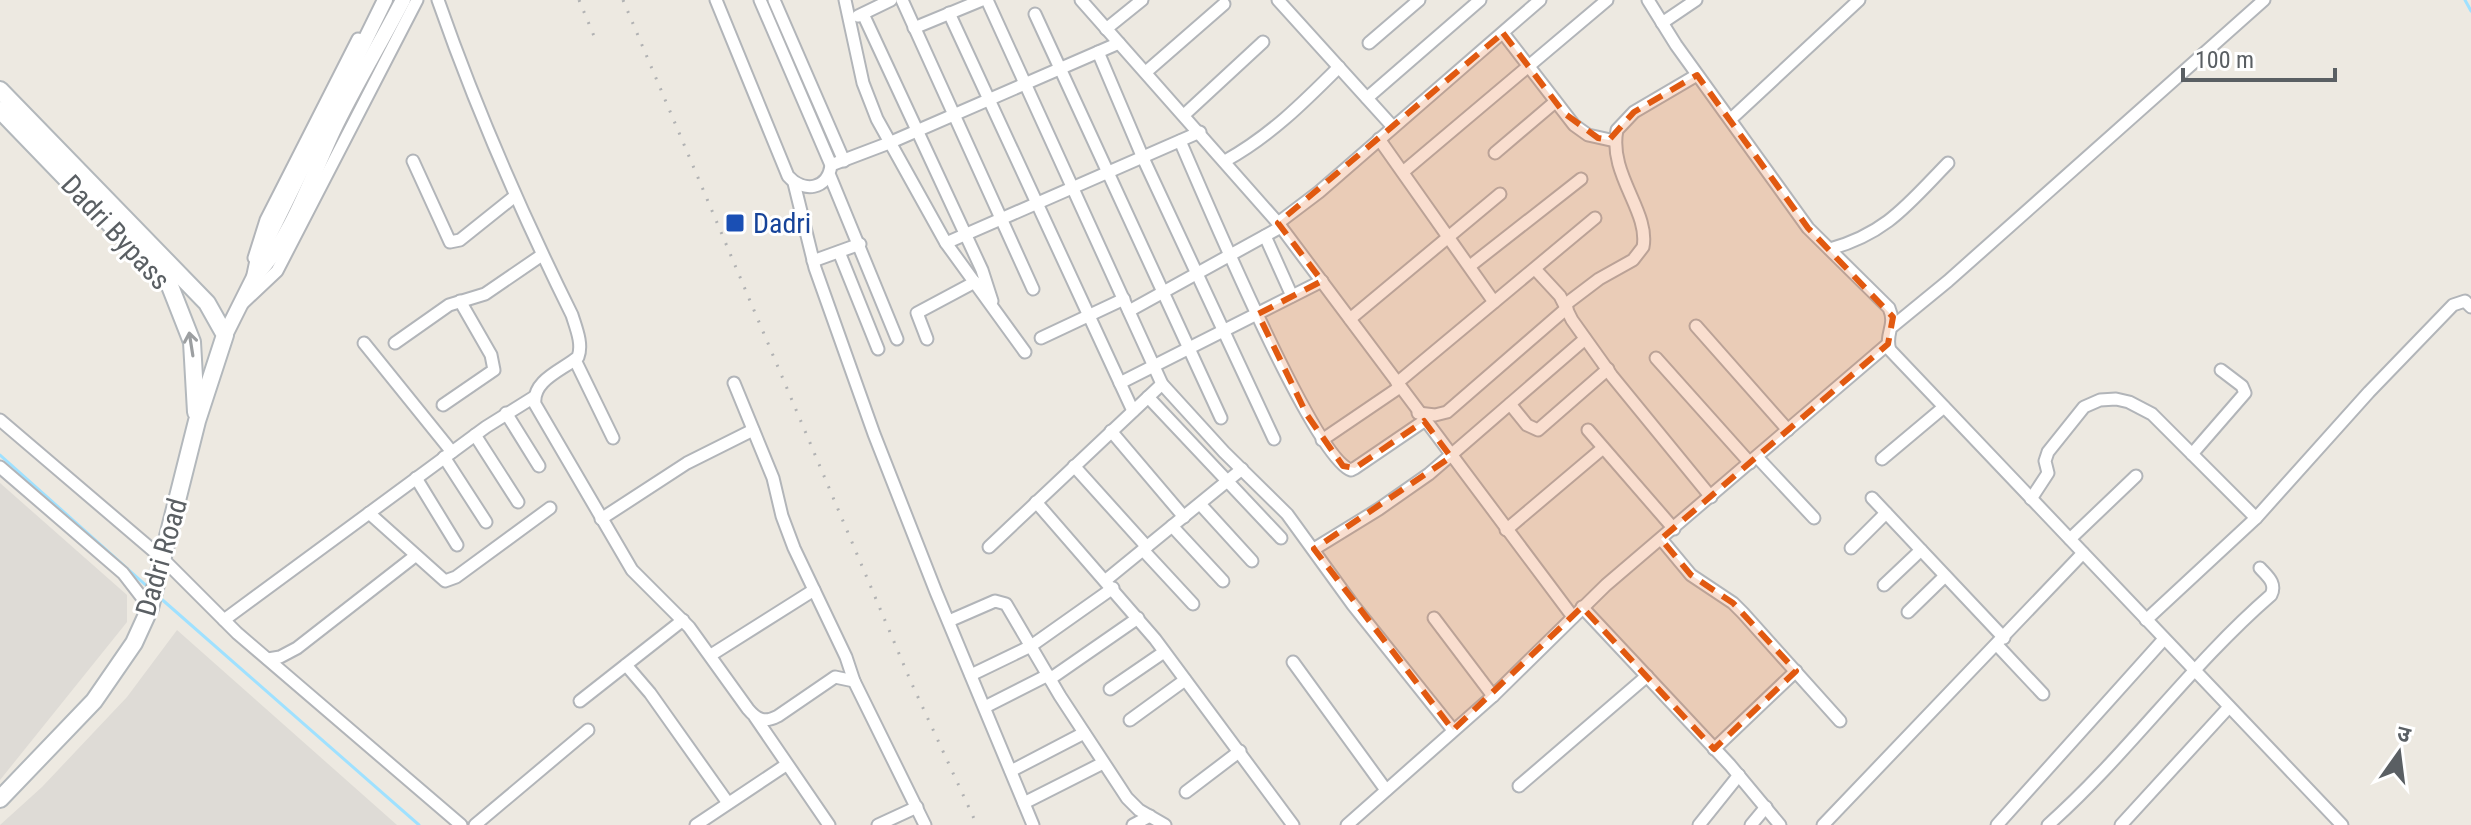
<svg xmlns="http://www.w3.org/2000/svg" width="2471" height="825" font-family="'Roboto Condensed','Noto Sans Devanagari',sans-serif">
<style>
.industrial{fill:#dedbd6}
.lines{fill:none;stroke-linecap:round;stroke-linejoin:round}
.stream{stroke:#9fe1ff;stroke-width:3}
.minor-casing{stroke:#b2b5b9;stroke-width:15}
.tertiary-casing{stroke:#b2b5b9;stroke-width:18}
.secondary-casing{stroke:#b3b8bc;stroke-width:20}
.minor{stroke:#fff;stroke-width:11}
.tertiary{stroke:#fff;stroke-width:14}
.secondary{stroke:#fff;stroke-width:16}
.rail{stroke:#b1b2b3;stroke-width:3;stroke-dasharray:2 10;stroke-linecap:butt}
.oneway{stroke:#9c9fa1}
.marked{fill:#e15910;fill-opacity:0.2;stroke:#e15910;stroke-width:6;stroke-dasharray:16 10;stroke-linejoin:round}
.transit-dot{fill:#1a4fb4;stroke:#fff;stroke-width:3}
.labels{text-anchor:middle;stroke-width:6;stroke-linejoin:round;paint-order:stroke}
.transit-label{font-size:28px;fill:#164399;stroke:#fff;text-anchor:start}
.street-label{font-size:28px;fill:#5a5f63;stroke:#fff}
</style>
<rect width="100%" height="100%" fill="#ede9e1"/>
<g class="industrial">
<path d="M 0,483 L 127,595 L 127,622 L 0,780 Z"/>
<path d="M 177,630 L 397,825 L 0,825 L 42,787 L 127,697 Z"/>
</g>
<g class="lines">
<g class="stream">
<path d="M 2465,0 L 2471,11"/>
<path d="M 0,455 L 149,588"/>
<path d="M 158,596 L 419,825"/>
</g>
<defs>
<g id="minor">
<path d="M 438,0 C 476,109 521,212 572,315 C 576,328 583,344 578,357 C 563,370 532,380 535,404 L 632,570 L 689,627 L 748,709 C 757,720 765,723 778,716 L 835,677 L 854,681 L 925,825"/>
<path d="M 716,0 L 788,176 C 803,193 828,190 831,165 L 760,0"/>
<path d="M 774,0 L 844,161"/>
<path d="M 845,0 L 863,83 L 877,119 L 946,243 L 1025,352"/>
<path d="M 902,0 L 1033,289"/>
<path d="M 987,0 L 1162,384 L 1224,452 L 1287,514 L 1353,605 L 1453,730"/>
<path d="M 1081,0 L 1278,223 L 1573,617"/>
<path d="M 1278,0 L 1393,127"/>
<path d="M 1648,0 L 1676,45 L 1808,228 L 1889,308 C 1897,326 1884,334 1890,350 L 2342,825"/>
<path d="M 949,13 L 1133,411"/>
<path d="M 863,14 L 982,270 L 992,301"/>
<path d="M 1035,14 L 1221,418"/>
<path d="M 858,16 L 891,0"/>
<path d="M 1662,23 L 1696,0"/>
<path d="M 914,28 L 982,0"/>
<path d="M 1106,29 L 1142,0"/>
<path d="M 1503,33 L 1574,125 L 1588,135 L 1615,141"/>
<path d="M 1369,43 L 1419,0"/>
<path d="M 1098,52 L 1143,158 L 1274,439"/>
<path d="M 1146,72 L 1224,4"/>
<path d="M 1367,98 L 1480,0"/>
<path d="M 1184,115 L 1263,42"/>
<path d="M 1731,119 L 1859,0"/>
<path d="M 1379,139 L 1494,302"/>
<path d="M 1180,141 C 1202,191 1313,458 1351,470 L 1355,468 L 1424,421"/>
<path d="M 1495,153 L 1555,102"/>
<path d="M 413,161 L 450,242 L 460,240 L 515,196"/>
<path d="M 1225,161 C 1270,136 1303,103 1339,67"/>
<path d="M 831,165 L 889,143 L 1119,43"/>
<path d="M 1403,172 L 1607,0"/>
<path d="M 830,176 L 897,339"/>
<path d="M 794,183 L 815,268 L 874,434 L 936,592 L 1033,825"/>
<path d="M 1278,223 L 1319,192 L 1540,0"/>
<path d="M 1265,236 L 1292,296"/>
<path d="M 946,243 L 1200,132"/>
<path d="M 1830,249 C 1887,233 1908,204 1948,163"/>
<path d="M 839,252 L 878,349"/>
<path d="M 254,258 L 266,220 L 358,39"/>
<path d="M 813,261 L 860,244"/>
<path d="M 1470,266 L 1581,179"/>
<path d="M 1535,269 L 1560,296 L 1572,320 L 1612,376 L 1711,497"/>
<path d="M 243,303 L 277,271 L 417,0"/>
<path d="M 1566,304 L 1599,279 L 1633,260 L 1643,247 C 1650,212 1608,174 1617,130 L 1634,112 L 1697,75"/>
<path d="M 1129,311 L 1281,227"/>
<path d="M 1350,319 L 1500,194"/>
<path d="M 1696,326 L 1788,430"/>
<path d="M 1893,326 L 1948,281 L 2264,0"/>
<path d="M 1041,338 L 1124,299"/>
<path d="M 927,339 L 917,313 L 975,282"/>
<path d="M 364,343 L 452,452"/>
<path d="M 395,343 L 449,305 L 485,294 L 542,255"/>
<path d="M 1656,358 L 1750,463"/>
<path d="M 575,360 L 613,438"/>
<path d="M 734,383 L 773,478 L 782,516 L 794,548 L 846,657 L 854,681"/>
<path d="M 1120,383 L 1322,281"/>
<path d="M 1397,383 L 1595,218"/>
<path d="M 1148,397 L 1281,538"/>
<path d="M 1510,404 L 1527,425 L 1538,430 L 1608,369"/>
<path d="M 443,405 L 494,370 L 491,355 L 460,301"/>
<path d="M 506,413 L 539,466"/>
<path d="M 1418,413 L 1435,415 L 1447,412 L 1567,308"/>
<path d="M 0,420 L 163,559 L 237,633 L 461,825"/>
<path d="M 1588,430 L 1674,529"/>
<path d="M 1111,431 L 1184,517"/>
<path d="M 475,435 L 518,502"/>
<path d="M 1322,440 L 1400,387"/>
<path d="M 2192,454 L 2245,393 L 2242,386 L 2221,370"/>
<path d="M 444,457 L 486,522"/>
<path d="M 1757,457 L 1814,518"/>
<path d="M 1882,459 L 1944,407"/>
<path d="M 1074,466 L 1147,547"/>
<path d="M 0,467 L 123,573 L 150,608"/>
<path d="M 416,478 L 457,545"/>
<path d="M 1872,498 L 2004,638"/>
<path d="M 2031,499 L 2048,473 L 2045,461 L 2048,452 L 2084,407 L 2100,400 L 2116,399 L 2129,402 L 2152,414 L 2256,518"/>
<path d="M 1036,502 L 1155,639 L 1293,825"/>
<path d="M 1200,504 L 1252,561"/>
<path d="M 369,513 L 445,581 L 456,577 L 550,508"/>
<path d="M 601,519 L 687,463 L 753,430"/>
<path d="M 1172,526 L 1223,581"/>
<path d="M 1506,530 L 1603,448"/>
<path d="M 1661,539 L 1691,575 L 1733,603 L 1743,613 L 1840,721"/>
<path d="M 2070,539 L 2136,476"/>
<path d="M 989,547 L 1162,384"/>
<path d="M 1851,548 L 1886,513"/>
<path d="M 1314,549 L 1379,509 L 1429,474 L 1585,339"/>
<path d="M 1143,550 L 1193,604"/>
<path d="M 1106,580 L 1242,469"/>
<path d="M 1884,585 L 1921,550"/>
<path d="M 1582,607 L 1730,765 L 1780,825"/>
<path d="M 1908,612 L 1945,576"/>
<path d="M 1434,618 L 1493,696"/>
<path d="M 224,620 L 486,427 L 534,397"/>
<path d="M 2146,620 L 2256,518 L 2369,392 L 2453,305 L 2465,301 L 2471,307"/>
<path d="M 949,621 L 995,601 L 1006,604 L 1060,696 L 1127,798 L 1139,810 L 1165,825"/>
<path d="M 1997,645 L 2043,694"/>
<path d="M 711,655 L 814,590"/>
<path d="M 268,659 L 280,657 L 297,648 L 415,556"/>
<path d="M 1293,662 L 1386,790"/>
<path d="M 626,665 L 650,693 L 728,803"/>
<path d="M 971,675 L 1031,646 L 1113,588"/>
<path d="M 1050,679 L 1138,618"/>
<path d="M 1110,689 L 1164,652"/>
<path d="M 580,701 L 683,620"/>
<path d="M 985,707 L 1048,675"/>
<path d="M 755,717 L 829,825"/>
<path d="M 1130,720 L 1185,680"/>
<path d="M 1714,749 L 1796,671"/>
<path d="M 1011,771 L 1084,733"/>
<path d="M 1519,786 L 1647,676"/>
<path d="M 1186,792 L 1240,751"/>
<path d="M 1024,803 L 1103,763"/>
<path d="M 475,825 L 588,730"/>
<path d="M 696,825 L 786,765"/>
<path d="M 878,825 L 917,807"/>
<path d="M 1133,825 L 1150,816"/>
<path d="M 1347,825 L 1493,696 L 1606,585 L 1888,344"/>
<path d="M 1699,825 L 1739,775"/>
<path d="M 1751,825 L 1766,807"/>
<path d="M 1823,825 L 2083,553"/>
<path d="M 1997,825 L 2164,639"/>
<path d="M 2048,825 C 2128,754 2190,665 2271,595 C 2277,583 2267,576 2260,568"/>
<path d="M 2121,825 L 2229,707"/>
</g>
<g id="tertiary">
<path d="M 254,277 C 291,240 311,178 333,131 C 354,87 380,44 403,0"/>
<path d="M 225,335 L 254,277 L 258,258 L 385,0"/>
</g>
<g id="secondary">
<path d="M 0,90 L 207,303 L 225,335 L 197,421 L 150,608 L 134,643 L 94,701 L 0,799"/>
<path d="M 0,110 L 170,286 L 192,342 L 196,412"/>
</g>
</defs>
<use href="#minor" class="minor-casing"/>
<use href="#tertiary" class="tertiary-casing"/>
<use href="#secondary" class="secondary-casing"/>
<use href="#minor" class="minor"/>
<use href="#tertiary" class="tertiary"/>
<use href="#secondary" class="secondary"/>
<g class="rail">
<path d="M 579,0 L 594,36"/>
<path d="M 623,0 L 911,682 L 977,825"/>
</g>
</g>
<defs><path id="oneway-shaft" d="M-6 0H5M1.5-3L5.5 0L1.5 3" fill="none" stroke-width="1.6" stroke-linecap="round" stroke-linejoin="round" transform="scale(2)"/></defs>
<use class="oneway" href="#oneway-shaft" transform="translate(191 344) rotate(-99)"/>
<path class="marked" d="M 1503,33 L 1564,113 L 1598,138 L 1609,140 L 1634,112 L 1697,75 L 1808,228 L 1893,317 L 1888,344 L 1661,539 L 1691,575 L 1733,603 L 1796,671 L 1714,749 L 1582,607 L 1453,730 L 1314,549 L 1451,457 L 1424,421 L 1355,468 L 1343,466 L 1307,415 L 1258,314 L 1322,281 L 1278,223 Z"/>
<rect class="transit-dot" x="725" y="213" width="20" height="20" rx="4"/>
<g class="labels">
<g class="transit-label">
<text x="753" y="233">Dadri</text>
</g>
<g class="street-label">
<text transform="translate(116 232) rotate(47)" y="10">Dadri Bypass</text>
<text transform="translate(161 557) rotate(-74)" y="10">Dadri Road</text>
</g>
</g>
<g transform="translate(2399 753) rotate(14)" stroke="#ffffff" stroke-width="6" paint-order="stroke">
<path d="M0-6L14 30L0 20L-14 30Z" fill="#5a5f63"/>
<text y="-12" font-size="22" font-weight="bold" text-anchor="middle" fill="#5a5f63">उ</text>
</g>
<path d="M2183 68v12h152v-12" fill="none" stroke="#5a5f63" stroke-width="4"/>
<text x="2195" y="68" font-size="24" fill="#5a5f63" stroke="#ffffff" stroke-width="6" paint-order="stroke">100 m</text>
</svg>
